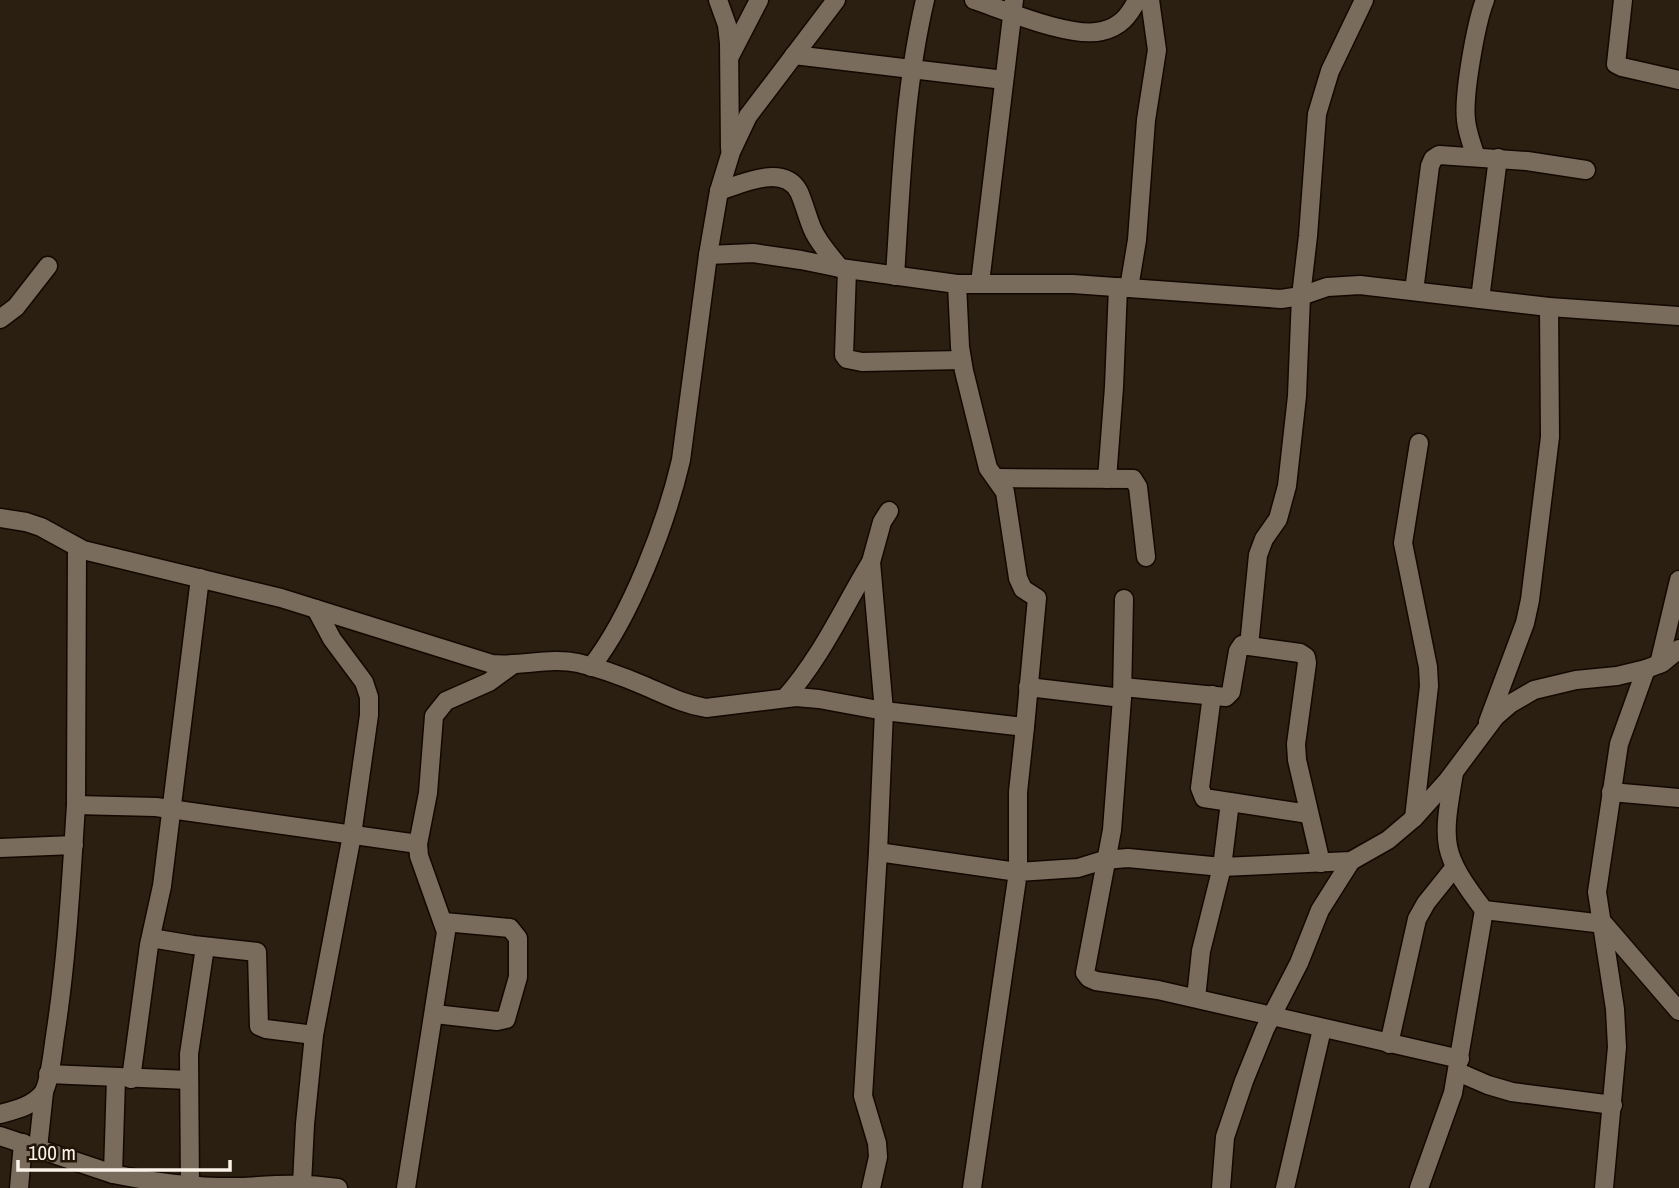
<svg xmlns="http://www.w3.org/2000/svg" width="1679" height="1188" font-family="'Archivo Narrow',sans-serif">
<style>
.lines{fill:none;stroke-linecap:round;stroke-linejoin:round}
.street-casing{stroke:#130801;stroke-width:21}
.street{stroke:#7a6c5c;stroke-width:18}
</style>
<rect width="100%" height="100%" fill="#2a1f11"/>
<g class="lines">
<defs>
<g id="street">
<path d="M 718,0 L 727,25 L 729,43 L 730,149"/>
<path d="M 974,0 C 1004,10 1072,39 1102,31 C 1120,27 1129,16 1137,0"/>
<path d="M 1623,0 L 1616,64 L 1622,67 L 1679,80"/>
<path d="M 794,55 L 1004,80"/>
<path d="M 730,56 L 759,0"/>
<path d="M 1476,157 C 1472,145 1467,132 1466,120 C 1463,95 1476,23 1485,0"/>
<path d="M 719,191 C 742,184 784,163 799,192 C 804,203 807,216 812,228 C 818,243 830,255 840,268"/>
<path d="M 708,255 L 753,253 L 801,260 L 840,268 L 957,284 L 1073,284 L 1281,299 L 1301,296 L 1327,287 L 1360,285 L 1549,307 L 1679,316"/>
<path d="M 847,270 L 844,355 L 847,359 L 862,362 L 962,360"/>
<path d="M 895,276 C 901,184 904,90 925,0"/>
<path d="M 980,283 L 1014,0"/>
<path d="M 957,284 L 960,347 L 964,371 L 988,468 L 1005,492 L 1018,578 L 1023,589 L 1037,598 L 1025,727"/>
<path d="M 1129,288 L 1137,240 L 1146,120 L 1157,50 L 1150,0"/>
<path d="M 1414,291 L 1430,166 L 1433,159 L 1439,155 L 1527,161 L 1586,170"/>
<path d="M 1480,299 L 1498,158"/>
<path d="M 0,319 L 16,307 L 48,266"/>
<path d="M 996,478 L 1133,479 L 1138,487 L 1146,557"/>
<path d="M 1107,479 L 1114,387 L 1118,287"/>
<path d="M 0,518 L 26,522 L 41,527 L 83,550 L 281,598 L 492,664 C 520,667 550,657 578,663 C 600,668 624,677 645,686 C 666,695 683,704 706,708 L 796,697 L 819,699 L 884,711 L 1025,727 L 1018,792 L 1018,872 L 878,852"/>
<path d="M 1124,599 L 1122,698 L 1112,830 L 1085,973 L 1089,978 L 1096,981 L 1158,990 L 1460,1059"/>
<path d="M 1249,646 L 1258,555 L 1264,539 L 1278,519 L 1287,486 L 1297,396 L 1301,296 L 1308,236 L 1317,114 L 1330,71 L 1364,0"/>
<path d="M 1659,664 L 1679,580"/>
<path d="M 591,667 C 631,616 666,524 681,460 L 708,255 L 719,191 L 731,152 L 748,116 L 836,0"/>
<path d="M 1028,687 L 1122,698"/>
<path d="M 1123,687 L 1226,697 L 1231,692 L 1238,651 L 1242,645 L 1300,653 L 1306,657 L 1307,663 L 1296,744 L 1297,760 L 1321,863"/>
<path d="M 1212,695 L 1200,788 L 1204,798 L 1309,814"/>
<path d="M 785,698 C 821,658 843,608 871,562"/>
<path d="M 1488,722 L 1525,623 L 1530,600 L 1550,437 L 1549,307"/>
<path d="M 1454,773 C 1442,844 1440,852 1484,910 L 1604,924 L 1679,1011"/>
<path d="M 1611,792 L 1679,798"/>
<path d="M 76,805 L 77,547"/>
<path d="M 1414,818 L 1429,686 L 1428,667 L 1403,543 L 1419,443"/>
<path d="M 0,848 L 74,845"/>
<path d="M 151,938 L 193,945 L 257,952 L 259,1026 L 266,1029 L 314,1035"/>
<path d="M 1196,998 L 1201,951 L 1222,867 L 1230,802"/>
<path d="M 435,1014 L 497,1021 L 506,1019 L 518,977 L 518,938 L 510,928 L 444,922"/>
<path d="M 1389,1044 L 1417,919 L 1426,903 L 1454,868"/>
<path d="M 1458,1072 L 1488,1085 L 1512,1092 L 1613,1105"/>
<path d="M 48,1074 L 189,1080"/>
<path d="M 131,1079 L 149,945 L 162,886 L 200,578"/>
<path d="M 0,1114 C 15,1110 33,1106 43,1093 C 50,1082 53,1049 55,1036 C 67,959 71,882 76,805 L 156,807 L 418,844"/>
<path d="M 0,1136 L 113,1174 C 153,1182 199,1188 241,1187 C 276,1185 302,1183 338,1188"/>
<path d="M 38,1148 L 44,1092"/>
<path d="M 113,1174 L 116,1078"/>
<path d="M 302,1184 L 305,1124 L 314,1035 L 352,835 L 369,715 L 369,697 L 364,682 L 332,639 L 316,609"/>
<path d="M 19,1188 L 23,1143"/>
<path d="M 190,1188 L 189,1054 L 205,947"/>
<path d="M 406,1188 L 446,932 L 419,856 L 418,844 L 428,793 L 434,716 L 446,701 L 489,682 L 511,666"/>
<path d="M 871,1188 L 878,1157 L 877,1143 L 863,1096 L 878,852 L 884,711 L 871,562 L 882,522 L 889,511"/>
<path d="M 972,1188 L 1018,872 L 1078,868 L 1104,860 L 1128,858 L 1222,867 L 1351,861 L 1388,840 L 1414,818 L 1448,780 L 1495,717 L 1510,704 L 1534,690 L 1576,680 L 1617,676 L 1646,669 L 1662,663 L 1679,649"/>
<path d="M 1221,1188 L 1225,1137 L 1244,1081 L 1265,1029 L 1299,963 L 1320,910 L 1351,861"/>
<path d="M 1285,1188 L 1322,1029"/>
<path d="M 1419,1188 L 1453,1093 L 1484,910"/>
<path d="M 1604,1188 L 1617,1047 L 1615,1009 L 1597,892 L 1619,744 L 1646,669"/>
</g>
</defs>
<use href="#street" class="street-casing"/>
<use href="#street" class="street"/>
</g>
<path d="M18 1160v10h212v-10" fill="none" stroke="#fbf3ea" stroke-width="3.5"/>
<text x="28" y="1160" font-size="21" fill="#fbf3ea" stroke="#211508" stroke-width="5" paint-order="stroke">100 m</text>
</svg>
